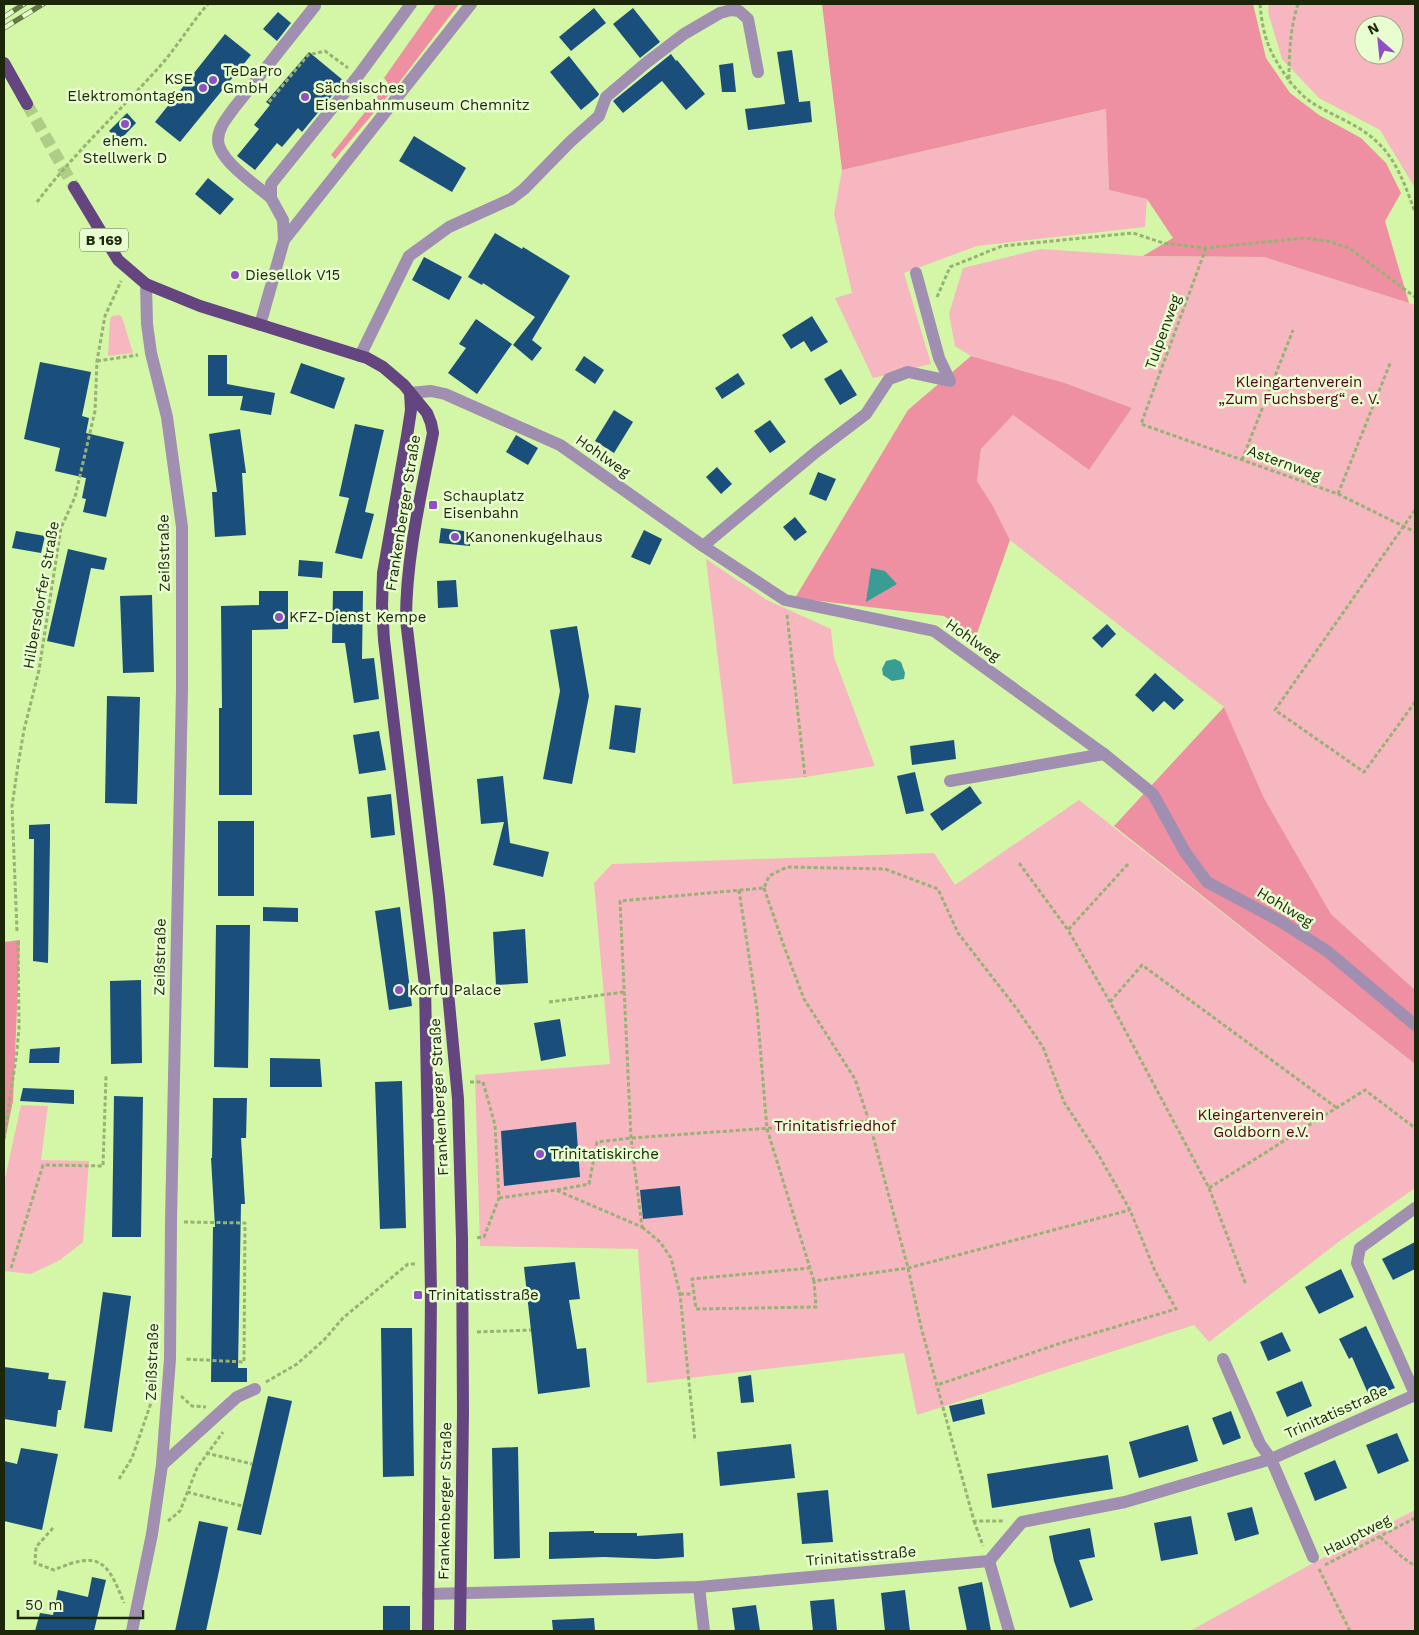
<svg xmlns="http://www.w3.org/2000/svg" width="1419" height="1635" font-family="'Work Sans',sans-serif">
<style>
.green{fill:#f7b7c1;fill-rule:evenodd}
.forest{fill:#ee90a2}
.water{fill:#3a9d95}
.building{fill:#1b4f7b}
.lines{fill:none;stroke-linecap:round;stroke-linejoin:round}
.major-tunnel{stroke:#aecd87;stroke-width:12;stroke-dasharray:12 6;stroke-linecap:butt}
.path{stroke:#97b273;stroke-width:3;stroke-dasharray:4 2.5;stroke-linecap:butt}
.minor{stroke:#a08fb0;stroke-width:12}
.major{stroke:#64457f;stroke-width:12}
.rail-casing{stroke:#647947;stroke-width:5.5}
.rail{stroke:#e9fed0;stroke-width:4;stroke-dasharray:11;stroke-linecap:butt}
.poi-dot{fill:#914fc4;stroke:#e9fed0;stroke-width:2}
.labels{text-anchor:middle;stroke-width:5;stroke-linejoin:round;paint-order:stroke}
.shield{fill:#e9fed0;stroke:#596844;stroke-width:1}
.shield-label{font-size:14px;font-weight:bold;fill:#1b2708}
.poi-label{font-size:15px;fill:#1b2708;stroke:#e9fed0;text-anchor:start}
.street-label{font-size:15px;fill:#1b2708;stroke:#e9fed0}
.park-label{font-size:15px;fill:#53001e;stroke:#e9fed0}
</style>
<rect width="100%" height="100%" fill="#d3f6a7"/>
<g class="green">
<path d="M 1269,4 L 1415,4 L 1415,188 L 1380,130 L 1319,98 L 1282,59 L 1268,12 ZM 1364,25 L 1394,25 L 1394,55 L 1364,55 Z"/>
<path d="M 1107,109 L 1109,190 L 1147,199 L 1145,227 L 977,246 L 904,273 L 931,364 L 873,378 L 835,298 L 852,293 L 834,214 L 842,170 Z"/>
<path d="M 1041,249 L 1143,256 L 1264,257 L 1415,305 L 1415,990 L 1331,914 L 1264,798 L 1224,707 L 1010,540 L 993,506 L 977,481 L 981,449 L 1013,415 L 1089,470 L 1132,408 L 1065,383 L 971,356 L 955,346 L 949,314 L 963,268 Z"/>
<path d="M 119,315 L 122,317 L 133,353 L 108,356 L 110,319 L 112,316 Z"/>
<path d="M 706,559 L 767,600 L 831,629 L 834,657 L 875,766 L 805,777 L 733,784 Z"/>
<path d="M 1079,800 L 1415,1064 L 1415,1188 L 1341,1240 L 1209,1342 L 1194,1325 L 917,1415 L 904,1353 L 647,1383 L 638,1249 L 480,1246 L 475,1075 L 610,1064 L 594,883 L 612,864 L 934,853 L 955,885 Z"/>
<path d="M 21,1105 L 48,1106 L 41,1160 L 89,1161 L 83,1242 L 60,1260 L 31,1274 L 4,1271 L 4,1183 Z"/>
<path d="M 1415,1510 L 1415,1631 L 1190,1631 L 1306,1567 Z"/>
</g>
<g class="forest">
<path d="M 436,4 L 459,4 L 401,80 L 335,159 L 331,155 L 388,83 L 384,78 Z"/>
<path d="M 822,4 L 1253,4 L 1266,58 L 1290,93 L 1319,115 L 1361,138 L 1386,163 L 1401,193 L 1385,221 L 1409,303 L 1264,257 L 1143,256 L 1173,238 L 1147,199 L 1109,190 L 1106,109 L 842,170 Z"/>
<path d="M 971,356 L 1065,383 L 1132,408 L 1089,470 L 1013,415 L 981,449 L 977,481 L 993,506 L 1010,540 L 975,639 L 944,616 L 795,598 L 908,410 Z"/>
<path d="M 1224,707 L 1264,798 L 1331,914 L 1415,990 L 1415,1064 L 1114,826 Z"/>
<path d="M 20,940 L 13,1101 L 4,1145 L 4,942 Z"/>
</g>
<g class="water">
<path d="M 871,568 L 885,571 L 897,584 L 866,602 Z"/>
<path d="M 895,659 L 901,662 L 905,673 L 904,679 L 892,681 L 883,675 L 882,669 L 886,661 Z"/>
</g>
<g class="building">
<path d="M 594,8 L 606,23 L 571,51 L 559,37 Z"/>
<path d="M 633,8 L 660,42 L 640,58 L 613,24 Z"/>
<path d="M 278,12 L 291,23 L 277,41 L 263,29 Z"/>
<path d="M 225,34 L 251,55 L 180,142 L 155,122 Z"/>
<path d="M 792,50 L 799,102 L 810,101 L 812,122 L 748,130 L 745,109 L 785,104 L 777,52 Z"/>
<path d="M 309,52 L 344,81 L 302,132 L 298,128 L 282,147 L 277,143 L 255,170 L 237,156 L 259,129 L 254,125 L 270,105 L 266,102 Z"/>
<path d="M 671,54 L 676,61 L 677,60 L 705,94 L 686,110 L 662,81 L 623,113 L 613,101 Z"/>
<path d="M 569,56 L 599,94 L 598,96 L 581,110 L 550,72 Z"/>
<path d="M 733,63 L 736,92 L 722,92 L 719,65 Z"/>
<path d="M 127,113 L 136,123 L 120,140 L 109,131 Z"/>
<path d="M 414,136 L 466,168 L 452,192 L 399,161 Z"/>
<path d="M 208,178 L 234,199 L 220,215 L 195,194 Z"/>
<path d="M 495,233 L 522,249 L 523,247 L 570,276 L 532,340 L 542,348 L 532,361 L 513,345 L 535,317 L 483,283 L 482,285 L 468,277 Z"/>
<path d="M 424,257 L 462,277 L 449,300 L 412,280 Z"/>
<path d="M 812,316 L 828,342 L 811,352 L 804,341 L 791,349 L 782,335 Z"/>
<path d="M 476,319 L 512,344 L 477,394 L 448,373 L 466,348 L 459,344 Z"/>
<path d="M 208,355 L 227,355 L 227,384 L 275,393 L 271,415 L 240,410 L 243,396 L 208,396 Z"/>
<path d="M 584,356 L 604,370 L 595,384 L 575,370 Z"/>
<path d="M 40,362 L 91,372 L 82,416 L 89,418 L 86,433 L 124,442 L 106,517 L 83,512 L 86,499 L 82,498 L 86,478 L 55,471 L 60,448 L 24,439 Z"/>
<path d="M 301,363 L 345,378 L 334,409 L 290,393 Z"/>
<path d="M 841,369 L 857,395 L 840,405 L 824,379 Z"/>
<path d="M 738,373 L 745,384 L 722,399 L 715,388 Z"/>
<path d="M 614,410 L 633,422 L 614,453 L 595,441 Z"/>
<path d="M 770,420 L 786,442 L 770,453 L 754,431 Z"/>
<path d="M 355,424 L 384,430 L 365,512 L 374,514 L 362,559 L 335,553 L 349,498 L 339,496 Z"/>
<path d="M 240,429 L 246,473 L 242,473 L 246,535 L 215,537 L 212,492 L 217,492 L 209,434 Z"/>
<path d="M 516,435 L 538,448 L 528,465 L 506,452 Z"/>
<path d="M 717,467 L 732,484 L 721,494 L 706,477 Z"/>
<path d="M 818,472 L 836,479 L 826,501 L 809,494 Z"/>
<path d="M 795,517 L 807,532 L 795,541 L 783,527 Z"/>
<path d="M 441,528 L 471,532 L 470,546 L 439,543 Z"/>
<path d="M 644,530 L 662,539 L 650,565 L 631,557 Z"/>
<path d="M 16,531 L 45,536 L 41,553 L 12,548 Z"/>
<path d="M 68,549 L 107,558 L 104,570 L 91,568 L 74,647 L 47,641 Z"/>
<path d="M 299,560 L 323,562 L 322,578 L 298,576 Z"/>
<path d="M 456,580 L 458,607 L 438,608 L 437,581 Z"/>
<path d="M 259,591 L 288,591 L 288,629 L 252,630 L 252,795 L 219,795 L 219,708 L 222,708 L 221,606 L 259,605 Z"/>
<path d="M 333,591 L 363,591 L 362,659 L 374,658 L 379,699 L 354,703 L 345,643 L 332,643 Z"/>
<path d="M 152,595 L 154,672 L 123,673 L 120,596 Z"/>
<path d="M 1107,624 L 1116,634 L 1102,648 L 1092,638 Z"/>
<path d="M 577,626 L 589,696 L 572,784 L 543,779 L 560,691 L 550,630 Z"/>
<path d="M 1155,673 L 1184,700 L 1174,710 L 1164,701 L 1153,712 L 1135,695 Z"/>
<path d="M 107,696 L 140,697 L 137,804 L 105,803 Z"/>
<path d="M 615,705 L 641,708 L 635,753 L 609,749 Z"/>
<path d="M 379,731 L 386,770 L 359,774 L 353,735 Z"/>
<path d="M 954,740 L 956,759 L 912,765 L 910,746 Z"/>
<path d="M 915,772 L 924,811 L 906,814 L 897,776 Z"/>
<path d="M 503,776 L 510,843 L 549,852 L 543,877 L 493,865 L 504,822 L 481,824 L 477,779 Z"/>
<path d="M 970,786 L 982,803 L 942,831 L 930,814 Z"/>
<path d="M 391,794 L 395,835 L 371,838 L 367,797 Z"/>
<rect x="218" y="821" width="36" height="75"/>
<path d="M 50,824 L 50,839 L 48,963 L 33,961 L 34,839 L 29,839 L 29,825 Z"/>
<path d="M 263,907 L 298,908 L 298,922 L 263,921 Z"/>
<path d="M 400,907 L 412,1006 L 389,1010 L 375,911 Z"/>
<path d="M 216,925 L 250,925 L 248,1068 L 214,1067 Z"/>
<path d="M 525,929 L 528,983 L 496,985 L 493,932 Z"/>
<path d="M 141,980 L 142,1063 L 111,1064 L 110,981 Z"/>
<path d="M 560,1019 L 566,1056 L 541,1061 L 534,1023 Z"/>
<path d="M 60,1047 L 59,1063 L 29,1063 L 30,1049 Z"/>
<path d="M 270,1058 L 320,1059 L 322,1087 L 270,1087 Z"/>
<path d="M 402,1081 L 406,1228 L 380,1229 L 375,1082 Z"/>
<path d="M 23,1088 L 74,1090 L 74,1104 L 20,1101 Z"/>
<path d="M 114,1096 L 143,1097 L 141,1237 L 112,1237 Z"/>
<path d="M 213,1098 L 247,1098 L 246,1138 L 241,1138 L 245,1204 L 241,1204 L 238,1368 L 247,1368 L 247,1382 L 211,1382 L 213,1227 L 215,1227 L 211,1158 L 212,1158 Z"/>
<path d="M 576,1122 L 580,1177 L 504,1186 L 501,1131 Z"/>
<path d="M 680,1186 L 683,1215 L 643,1219 L 640,1190 Z"/>
<path d="M 1415,1242 L 1415,1269 L 1393,1280 L 1382,1259 Z"/>
<path d="M 575,1262 L 580,1299 L 569,1300 L 577,1349 L 586,1348 L 590,1387 L 538,1394 L 524,1267 Z"/>
<path d="M 1341,1269 L 1354,1297 L 1319,1314 L 1305,1287 Z"/>
<path d="M 103,1292 L 131,1296 L 112,1432 L 84,1428 Z"/>
<path d="M 1366,1326 L 1395,1388 L 1370,1398 L 1352,1357 L 1349,1359 L 1339,1339 Z"/>
<path d="M 381,1328 L 412,1328 L 414,1476 L 383,1477 Z"/>
<path d="M 1282,1332 L 1291,1351 L 1268,1361 L 1260,1342 Z"/>
<path d="M 4,1367 L 49,1373 L 48,1379 L 66,1381 L 61,1410 L 58,1410 L 56,1427 L 4,1419 Z"/>
<path d="M 751,1375 L 754,1402 L 741,1403 L 738,1377 Z"/>
<path d="M 1302,1381 L 1312,1406 L 1287,1417 L 1276,1392 Z"/>
<path d="M 268,1396 L 292,1401 L 261,1535 L 237,1530 Z"/>
<path d="M 982,1399 L 985,1414 L 953,1422 L 949,1406 Z"/>
<path d="M 1231,1411 L 1241,1438 L 1223,1445 L 1212,1418 Z"/>
<path d="M 1188,1425 L 1198,1461 L 1139,1478 L 1129,1442 Z"/>
<path d="M 1397,1433 L 1409,1461 L 1378,1474 L 1366,1445 Z"/>
<path d="M 791,1444 L 795,1478 L 720,1486 L 717,1452 Z"/>
<path d="M 518,1447 L 520,1558 L 494,1559 L 492,1448 Z"/>
<path d="M 21,1448 L 58,1454 L 42,1530 L 4,1521 L 4,1461 L 17,1464 Z"/>
<path d="M 1108,1455 L 1113,1489 L 992,1508 L 987,1474 Z"/>
<path d="M 1335,1460 L 1347,1488 L 1315,1501 L 1304,1473 Z"/>
<path d="M 828,1490 L 833,1542 L 802,1544 L 797,1493 Z"/>
<path d="M 1252,1507 L 1259,1534 L 1235,1541 L 1227,1513 Z"/>
<path d="M 1191,1516 L 1198,1554 L 1161,1561 L 1154,1523 Z"/>
<path d="M 199,1521 L 228,1527 L 219,1571 L 206,1631 L 175,1631 Z"/>
<path d="M 1090,1528 L 1095,1557 L 1079,1560 L 1093,1600 L 1070,1608 L 1054,1561 L 1049,1536 Z"/>
<path d="M 594,1531 L 594,1533 L 637,1533 L 637,1536 L 683,1533 L 684,1557 L 656,1559 L 604,1557 L 549,1559 L 549,1532 Z"/>
<path d="M 92,1577 L 106,1580 L 94,1631 L 35,1631 L 40,1613 L 53,1615 L 58,1590 L 88,1597 Z"/>
<path d="M 982,1582 L 991,1631 L 967,1631 L 958,1587 Z"/>
<path d="M 905,1590 L 910,1631 L 885,1631 L 881,1593 Z"/>
<path d="M 834,1599 L 837,1631 L 813,1631 L 810,1601 Z"/>
<path d="M 756,1605 L 760,1631 L 735,1631 L 732,1608 Z"/>
<rect x="383" y="1606" width="27" height="25"/>
<path d="M 594,1618 L 595,1631 L 553,1631 L 552,1620 Z"/>
</g>
<g class="lines">
<path class="major-tunnel" d="M 27,104 L 74,187"/>
<g class="path">
<path d="M 1260,4 C 1263,37 1269,53 1289,80"/>
<path d="M 1298,4 C 1290,29 1289,54 1289,81 C 1296,88 1303,97 1311,102 C 1332,116 1359,124 1377,142 C 1397,160 1406,188 1415,212"/>
<path d="M 269,102 L 308,55 L 325,51 L 348,68"/>
<path d="M 37,202 C 74,153 120,111 161,65 C 177,47 191,23 208,4"/>
<path d="M 1206,248 L 1141,424 L 1338,494 L 1415,532"/>
<path d="M 937,297 L 950,267 L 1002,246 L 1133,233 L 1163,243 L 1206,248 L 1304,238 L 1327,241 L 1349,248 L 1415,297"/>
<path d="M 97,361 L 138,355"/>
<path d="M 1242,460 L 1293,330"/>
<path d="M 1338,494 L 1391,361"/>
<path d="M 1415,510 L 1275,710 L 1364,772 L 1415,702"/>
<path d="M 787,615 L 805,777"/>
<path d="M 1019,863 L 1068,930"/>
<path d="M 1128,864 L 1068,930 L 1110,1002 L 1209,1188 L 1246,1285"/>
<path d="M 764,888 L 785,949 L 804,999 L 855,1079 L 869,1121 L 908,1268 L 921,1327 L 974,1521 L 1005,1521"/>
<path d="M 739,890 L 757,1009 L 767,1129 L 810,1268"/>
<path d="M 17,931 L 12,806 L 18,765 L 24,730 L 39,670 L 61,528 L 75,497 L 95,411 L 97,361 L 105,316 L 121,281"/>
<path d="M 549,1002 L 624,992"/>
<path d="M 1110,1002 L 1142,965 L 1337,1108"/>
<path d="M 470,1082 L 483,1082 L 495,1125 L 499,1198 L 484,1237 L 475,1238"/>
<path d="M 4,1139 L 17,1051 L 19,1027 L 18,940"/>
<path d="M 1209,1188 L 1365,1090 L 1415,1128"/>
<path d="M 557,1190 L 589,1184 L 597,1142 L 631,1138 L 869,1121"/>
<path d="M 499,1198 L 556,1190 L 642,1227 L 631,1138 L 620,901 L 764,888 L 769,876 L 787,867 L 885,869 L 938,889 L 958,933 L 1017,1009 L 1043,1047 L 1064,1102 L 1098,1154 L 1130,1210 L 1155,1271 L 1176,1309 L 1061,1343 L 937,1385"/>
<path d="M 184,1222 L 245,1223 L 244,1362 L 184,1359"/>
<path d="M 642,1227 L 660,1242 L 671,1258 L 680,1294 L 695,1441"/>
<path d="M 11,1268 L 43,1165 L 103,1166 L 106,1076"/>
<path d="M 814,1281 L 810,1268 L 692,1279 L 696,1309 L 816,1307 L 814,1281 L 908,1268 L 1130,1210"/>
<path d="M 680,1294 L 693,1294"/>
<path d="M 477,1332 L 531,1330"/>
<path d="M 266,1382 L 297,1364 L 324,1340 L 343,1318 L 408,1264 L 416,1264"/>
<path d="M 181,1396 L 192,1406 L 206,1407"/>
<path d="M 206,1453 L 252,1464"/>
<path d="M 119,1479 L 132,1458 L 151,1403"/>
<path d="M 187,1492 L 242,1506"/>
<path d="M 168,1521 L 180,1511 L 197,1468 L 223,1432"/>
<path d="M 974,1521 L 983,1546"/>
<path d="M 53,1528 L 36,1547 L 35,1563 L 54,1570 C 98,1551 107,1559 124,1603"/>
<path d="M 1380,1537 L 1402,1557 L 1415,1566"/>
<path d="M 1325,1565 L 1415,1518"/>
<path d="M 1319,1569 L 1350,1631"/>
</g>
<g class="minor">
<path d="M 271,198 C 256,185 218,160 218,140 C 218,128 227,118 234,108 L 315,6"/>
<path d="M 284,240 L 283,220 L 271,198 L 271,184 L 358,76 L 411,4"/>
<path d="M 260,325 L 284,240 L 471,4"/>
<path d="M 360,356 L 409,256 L 449,227 L 511,199 L 524,189 L 570,142 L 599,116 L 606,97 L 646,63 L 684,34 L 720,13 L 731,10 L 739,11 L 748,19 L 758,72"/>
<path d="M 410,393 L 431,391 L 445,394 L 560,445 L 703,546 L 785,600 L 934,631 L 1104,754 L 1153,794 L 1185,852 L 1207,882 L 1280,921 L 1327,951 L 1415,1025"/>
<path d="M 703,546 L 816,452 L 866,414 L 889,379 L 908,372 L 950,381 L 939,358 L 916,273"/>
<path d="M 950,781 L 1104,754"/>
<path d="M 1415,1208 L 1360,1248 L 1357,1263 L 1415,1394"/>
<path d="M 1223,1359 L 1260,1444 L 1271,1459 L 1313,1557"/>
<path d="M 162,1465 L 237,1397 L 255,1389"/>
<path d="M 989,1561 L 1009,1631"/>
<path d="M 699,1587 L 704,1631"/>
<path d="M 428,1594 L 699,1587 L 989,1561 L 1022,1522 L 1125,1502 L 1271,1459 L 1415,1395"/>
<path d="M 132,1631 L 152,1534 L 162,1465 L 170,1359 L 171,1222 L 182,689 L 182,527 L 167,417 L 151,353 L 147,324 L 146,284"/>
</g>
<g class="major">
<path d="M 4,63 L 27,104"/>
<path d="M 74,187 L 118,260 L 146,284 L 200,306 L 367,358 L 383,367 L 404,385 L 427,413 L 431,423 L 433,433 C 421,495 406,557 406,620 L 439,896 L 458,1099 L 462,1239 L 463,1412 L 460,1631"/>
<path d="M 410,393 L 411,410 L 407,436 L 383,573 L 382,606 L 384,640 L 425,986 L 431,1292 L 428,1631"/>
</g>
<defs>
<g id="rail">
<path d="M 4,17 L 24,4"/>
<path d="M 4,28 L 43,4"/>
</g>
</defs>
<use href="#rail" class="rail-casing"/>
<use href="#rail" class="rail"/>
</g>
<g class="poi-dot">
<circle cx="213" cy="80" r="5"/>
<circle cx="203" cy="88" r="5"/>
<circle cx="305" cy="97" r="5"/>
<circle cx="125" cy="124" r="5"/>
<circle cx="235" cy="275" r="5"/>
<rect x="428" y="500" width="10" height="10" rx="2.5"/>
<circle cx="455" cy="537" r="5"/>
<circle cx="279" cy="617" r="5"/>
<circle cx="399" cy="990" r="5"/>
<circle cx="540" cy="1154" r="5"/>
<rect x="413" y="1290" width="10" height="10" rx="2.5"/>
</g>
<g class="labels">
<rect class="shield" x="80" y="228.5" width="48" height="23" rx="4"/>
<g class="shield-label">
<text x="104" y="245">B 169</text>
</g>
<g class="poi-label">
<text x="223" y="76">TeDaPro<tspan x="223" dy="17">GmbH</tspan></text>
<text x="193" y="84" text-anchor="end">KSE<tspan x="193" dy="17">Elektromontagen</tspan></text>
<text x="315" y="93">Sächsisches<tspan x="315" dy="17">Eisenbahnmuseum Chemnitz</tspan></text>
<text x="125" y="146" text-anchor="middle">ehem.<tspan x="125" dy="17">Stellwerk D</tspan></text>
<text x="245" y="280">Diesellok V15</text>
<text x="443" y="501">Schauplatz<tspan x="443" dy="17">Eisenbahn</tspan></text>
<text x="465" y="542">Kanonenkugelhaus</text>
<text x="289" y="622">KFZ-Dienst Kempe</text>
<text x="409" y="995">Korfu Palace</text>
<text x="550" y="1159">Trinitatiskirche</text>
<text x="428" y="1300">Trinitatisstraße</text>
</g>
<g class="street-label">
<text transform="translate(1163 332) rotate(-70)" y="5">Tulpenweg</text>
<text transform="translate(603 456) rotate(35)" y="5">Hohlweg</text>
<text transform="translate(1284 463) rotate(20)" y="5">Asternweg</text>
<text transform="translate(403 513) rotate(-81)" y="5">Frankenberger Straße</text>
<text transform="translate(164 553) rotate(-91)" y="5">Zeißstraße</text>
<text transform="translate(41 595) rotate(-80)" y="5">Hilbersdorfer Straße</text>
<text transform="translate(973 640) rotate(35)" y="5">Hohlweg</text>
<text transform="translate(1285 907) rotate(31)" y="5">Hohlweg</text>
<text transform="translate(160 957) rotate(-89)" y="5">Zeißstraße</text>
<text transform="translate(439 1097) rotate(-93)" y="5">Frankenberger Straße</text>
<text transform="translate(152 1362) rotate(-88)" y="5">Zeißstraße</text>
<text transform="translate(1336 1412) rotate(-24)" y="5">Trinitatisstraße</text>
<text transform="translate(445 1501) rotate(-89)" y="5">Frankenberger Straße</text>
<text transform="translate(1357 1535) rotate(-27)" y="5">Hauptweg</text>
<text transform="translate(861 1556) rotate(-5)" y="5">Trinitatisstraße</text>
</g>
<g class="park-label">
<text x="1299" y="387">Kleingartenverein<tspan x="1299" dy="17">„Zum Fuchsberg“ e. V.</tspan></text>
<text x="1261" y="1120">Kleingartenverein<tspan x="1261" dy="17">Goldborn e.V.</tspan></text>
<text x="835" y="1131">Trinitatisfriedhof</text>
</g>
</g>
<rect width="1419" height="1635" fill="none" stroke="#1b2708" stroke-width="10"/>
<g transform="translate(1379 40) rotate(333)"><circle r="24" fill="#e9fed0" stroke="#97a880"/>
<path d="M0-4L9 19L0 12L-9 19Z" fill="#914fc4"/>
<text y="-8" font-size="14" font-weight="bold" text-anchor="middle" fill="#1b2708">N</text>
</g>
<path d="M18 1610v8h125v-8" fill="none" stroke="#1b2708" stroke-width="2.5"/>
<text x="25" y="1610" font-size="15" fill="#1b2708" stroke="#e9fed0" stroke-width="4" paint-order="stroke">50 m</text>
</svg>
